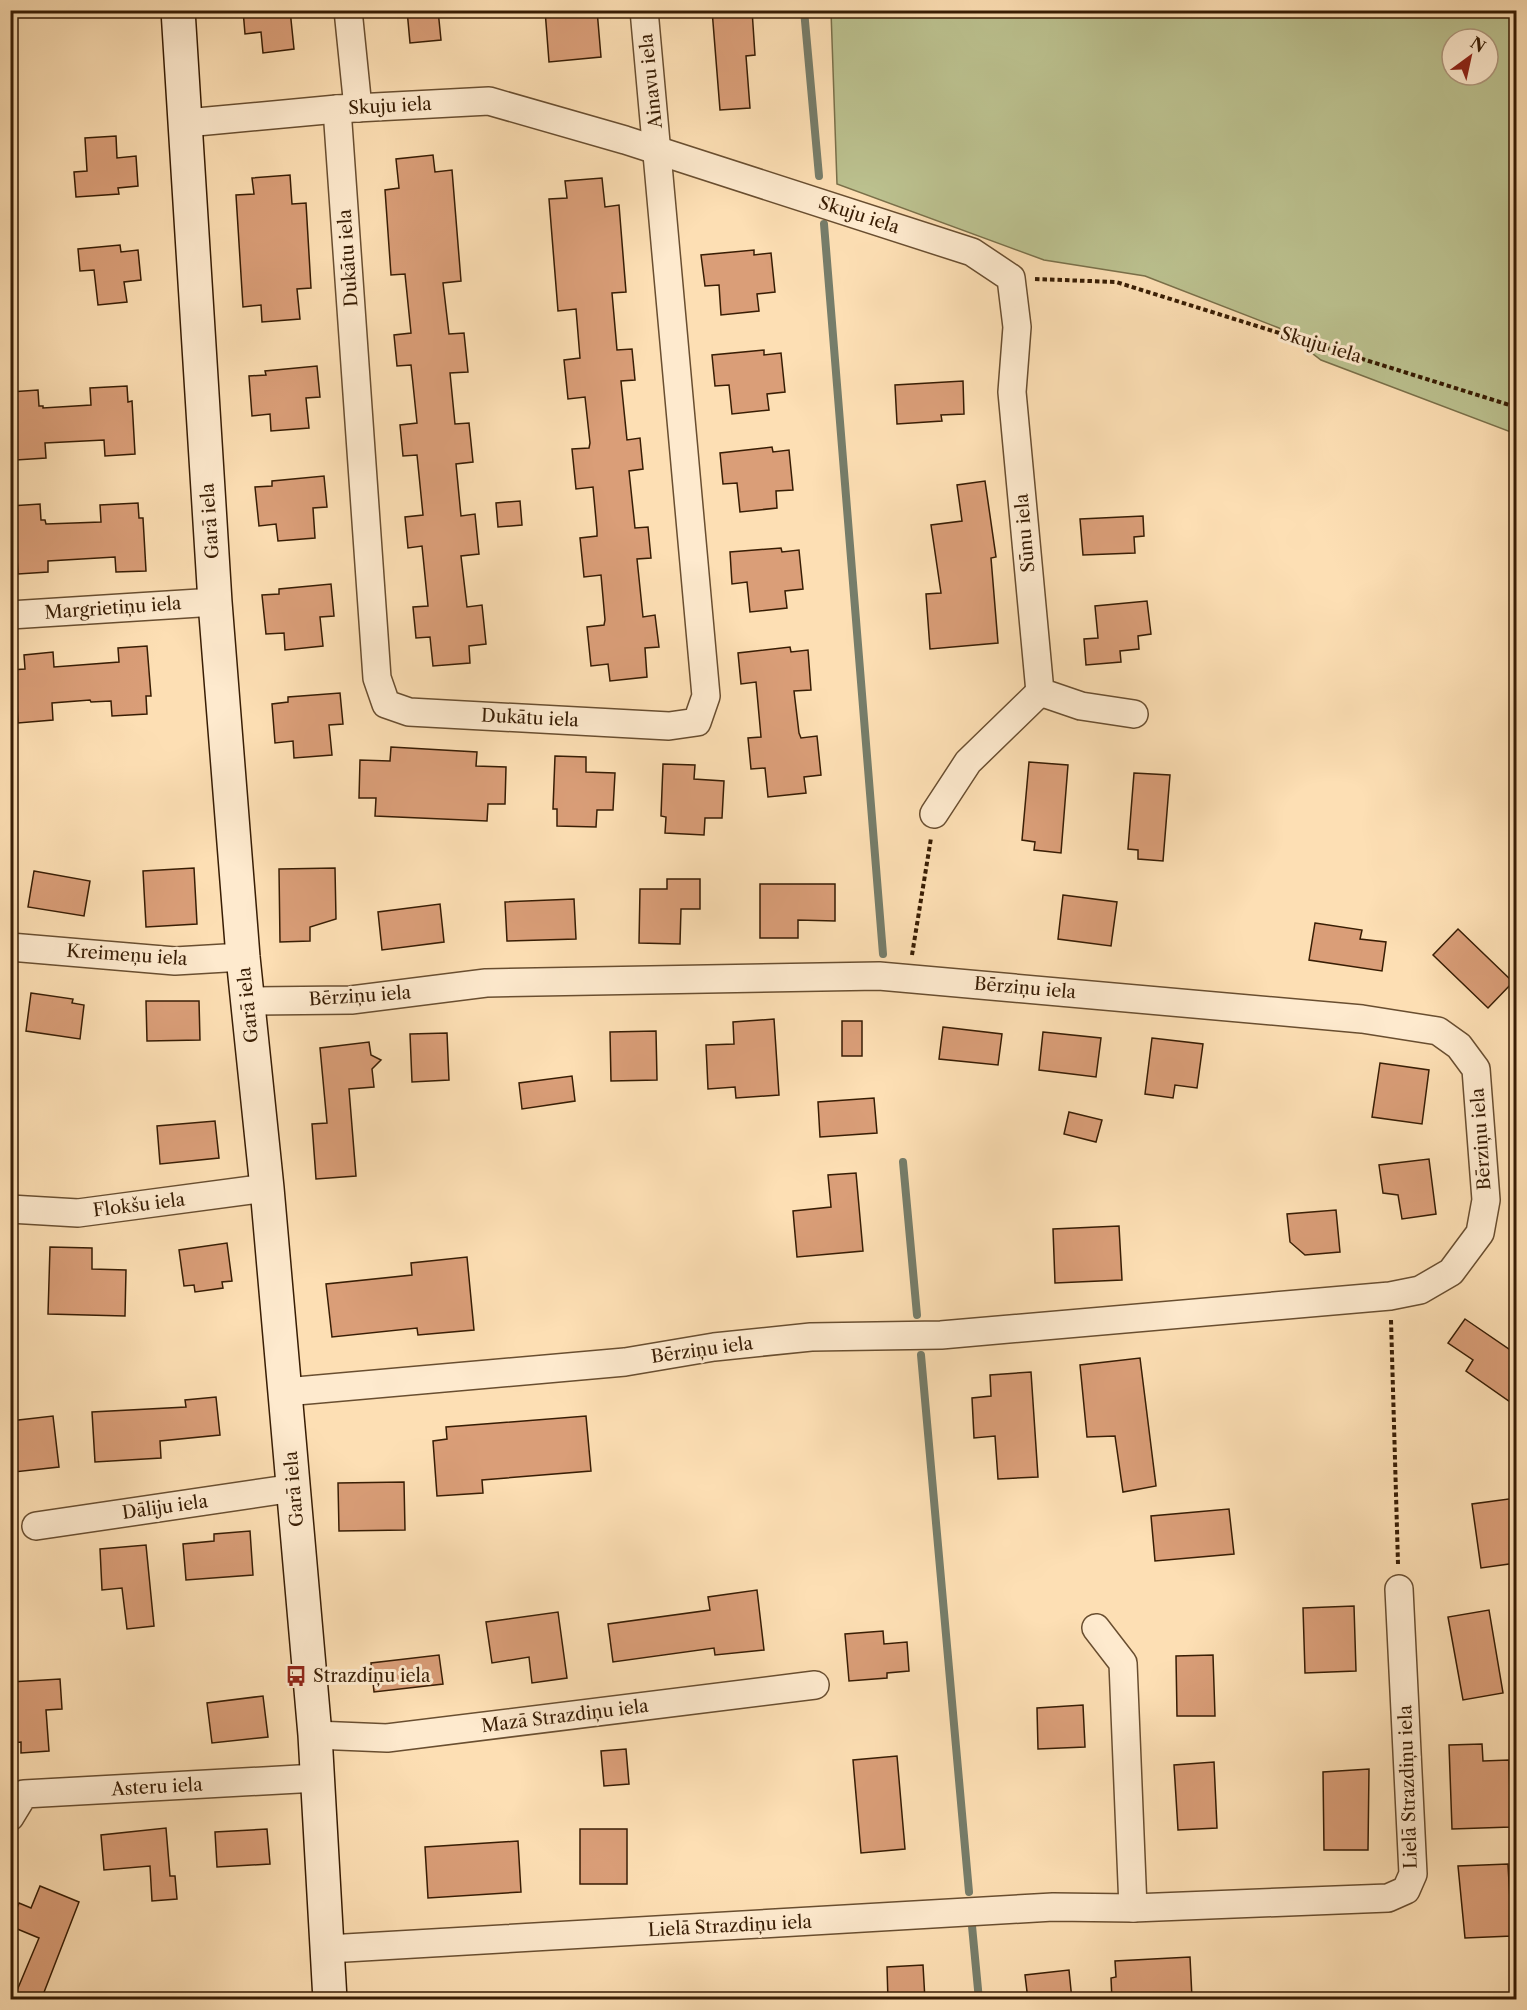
<svg xmlns="http://www.w3.org/2000/svg" width="1527" height="2010" font-family="'Libre Caslon Text',serif">
<style>
.green{fill:#bcc290;stroke:#7a704a;stroke-width:1.5;fill-rule:evenodd}
.lines{fill:none;stroke-linecap:round;stroke-linejoin:round}
.stream{stroke:#767d6a;stroke-width:8}
.building{fill:#da9e78;stroke:#381d04;stroke-width:1.5}
.street-casing{stroke:#694e30;stroke-width:30}
.secondary-casing{stroke:#381d04;stroke-width:36}
.path{stroke:#381d04;stroke-width:4;stroke-dasharray:4.5 3;stroke-linecap:butt}
.street{stroke:#feeace;stroke-width:27}
.secondary{stroke:#feeace;stroke-width:33}
.labels{text-anchor:middle;stroke-width:6;stroke-linejoin:round;paint-order:stroke}
.street-label{font-size:18px;fill:#381d04;stroke:#feeace}
.poi-label{font-size:18px;fill:#381d04;stroke:#feeace;text-anchor:start}
</style>
<rect width="100%" height="100%" fill="#fddfb4"/>
<filter id="stains"><feTurbulence type="fractalNoise" baseFrequency=".00333" numOctaves="4"/><feColorMatrix values="0 0 0 0 .2 0 0 0 0 .09 0 0 0 0 .02 0 0 0 .5 -.17"/></filter>
<radialGradient id="worn" r=".72"><stop offset=".6" stop-color="#630" stop-opacity="0"/><stop offset="1" stop-color="#630" stop-opacity=".3"/></radialGradient>
<path class="green" d="M 831,11 L 1516,11 L 1516,434 L 1321,360 L 1279,328 L 1145,276 L 1044,260 L 837,184 ZM 1452,39 L 1488,39 L 1488,75 L 1452,75 Z"/>
<g class="lines">
<g class="stream">
<path d="M 804,10 L 819,176"/>
<path d="M 824,224 L 883,954"/>
<path d="M 903,1162 L 917,1315"/>
<path d="M 921,1355 L 969,1892"/>
<path d="M 972,1926 L 979,2000"/>
</g>
</g>
<g class="building">
<path d="M 243,10 L 290,10 L 294,49 L 263,53 L 261,32 L 245,34 Z"/>
<path d="M 407,10 L 438,10 L 441,40 L 410,43 Z"/>
<path d="M 545,10 L 597,10 L 601,57 L 549,62 Z"/>
<path d="M 712,10 L 752,10 L 755,55 L 746,56 L 750,108 L 720,110 Z"/>
<path d="M 116,136 L 117,158 L 136,156 L 138,186 L 118,188 L 119,194 L 76,197 L 74,172 L 87,171 L 85,138 Z"/>
<path d="M 433,155 L 435,172 L 452,170 L 461,281 L 443,283 L 449,334 L 464,333 L 468,372 L 450,373 L 455,424 L 469,423 L 473,462 L 456,464 L 461,516 L 475,514 L 479,554 L 461,556 L 467,607 L 482,605 L 486,644 L 469,646 L 470,663 L 433,666 L 430,637 L 416,638 L 413,607 L 428,606 L 422,546 L 408,548 L 405,517 L 423,515 L 417,455 L 403,456 L 400,425 L 417,423 L 411,365 L 397,366 L 394,335 L 411,333 L 405,274 L 391,275 L 385,190 L 399,188 L 396,159 Z"/>
<path d="M 290,175 L 292,204 L 306,203 L 311,288 L 297,289 L 300,319 L 262,322 L 261,305 L 243,307 L 236,195 L 254,194 L 252,178 Z"/>
<path d="M 602,178 L 605,207 L 619,205 L 626,292 L 612,293 L 617,350 L 632,349 L 635,380 L 621,381 L 627,440 L 640,438 L 643,469 L 629,471 L 635,528 L 648,527 L 651,558 L 637,559 L 643,617 L 655,615 L 659,647 L 645,648 L 647,677 L 610,681 L 608,664 L 591,666 L 587,627 L 604,625 L 605,620 L 601,575 L 584,577 L 580,538 L 597,536 L 597,531 L 593,487 L 576,489 L 572,449 L 589,448 L 590,443 L 585,397 L 568,399 L 564,360 L 580,358 L 576,309 L 558,311 L 549,199 L 567,198 L 565,181 Z"/>
<path d="M 120,245 L 121,252 L 138,250 L 141,280 L 124,282 L 127,302 L 98,305 L 94,270 L 80,271 L 78,249 Z"/>
<path d="M 754,250 L 754,255 L 771,253 L 775,292 L 757,294 L 759,311 L 721,315 L 719,285 L 705,286 L 701,255 Z"/>
<path d="M 764,350 L 764,355 L 781,353 L 785,392 L 767,394 L 769,410 L 732,414 L 729,385 L 715,386 L 712,355 Z"/>
<path d="M 317,366 L 320,397 L 306,398 L 309,428 L 271,431 L 270,414 L 252,416 L 249,376 L 266,375 L 265,371 Z"/>
<path d="M 963,381 L 964,414 L 941,415 L 942,421 L 897,424 L 895,385 Z"/>
<path d="M 127,386 L 128,402 L 132,401 L 135,454 L 105,456 L 104,440 L 45,443 L 46,458 L 16,460 L 15,444 L 10,445 L 10,392 L 38,390 L 39,406 L 43,406 L 43,408 L 91,405 L 90,388 Z"/>
<path d="M 772,447 L 773,452 L 789,450 L 793,490 L 776,491 L 777,508 L 740,512 L 737,483 L 723,484 L 720,453 Z"/>
<path d="M 324,476 L 327,507 L 313,508 L 315,538 L 278,541 L 276,524 L 259,526 L 255,487 L 272,486 L 272,481 Z"/>
<path d="M 985,481 L 996,557 L 991,558 L 998,643 L 930,649 L 926,594 L 941,593 L 931,525 L 962,521 L 957,485 Z"/>
<path d="M 520,501 L 522,525 L 498,527 L 496,503 Z"/>
<path d="M 138,503 L 139,518 L 143,518 L 146,571 L 116,572 L 115,557 L 48,561 L 48,572 L 18,574 L 17,558 L 10,559 L 10,506 L 40,504 L 41,520 L 45,520 L 46,524 L 101,522 L 100,505 Z"/>
<path d="M 1143,516 L 1144,536 L 1134,537 L 1135,553 L 1083,555 L 1080,519 Z"/>
<path d="M 781,548 L 782,552 L 799,550 L 803,589 L 785,591 L 787,608 L 750,612 L 747,582 L 732,584 L 730,552 Z"/>
<path d="M 331,584 L 334,616 L 320,617 L 323,646 L 285,650 L 284,633 L 266,634 L 262,595 L 279,594 L 279,589 Z"/>
<path d="M 1147,601 L 1151,634 L 1138,636 L 1139,649 L 1120,651 L 1121,662 L 1086,665 L 1084,639 L 1098,638 L 1095,606 Z"/>
<path d="M 147,646 L 151,696 L 146,696 L 147,714 L 112,716 L 111,701 L 91,702 L 90,700 L 52,703 L 53,720 L 18,723 L 17,707 L 10,708 L 10,670 L 25,669 L 24,655 L 53,652 L 54,667 L 119,662 L 118,648 Z"/>
<path d="M 790,647 L 791,652 L 808,650 L 811,690 L 794,691 L 799,733 L 801,738 L 817,736 L 821,775 L 804,777 L 806,793 L 768,797 L 765,768 L 751,769 L 748,738 L 761,737 L 756,682 L 741,684 L 738,653 Z"/>
<path d="M 340,693 L 343,724 L 329,725 L 332,755 L 294,758 L 293,741 L 275,743 L 272,704 L 288,702 L 288,697 Z"/>
<path d="M 391,747 L 477,752 L 476,766 L 506,767 L 505,804 L 488,804 L 487,821 L 375,816 L 376,798 L 359,798 L 360,760 L 390,761 Z"/>
<path d="M 555,756 L 586,757 L 586,772 L 615,773 L 613,810 L 597,810 L 596,827 L 557,826 L 557,809 L 553,809 Z"/>
<path d="M 1029,762 L 1068,765 L 1061,853 L 1034,850 L 1035,842 L 1022,840 Z"/>
<path d="M 663,764 L 695,765 L 694,779 L 724,781 L 722,818 L 705,818 L 704,835 L 665,833 L 666,817 L 661,816 Z"/>
<path d="M 1134,773 L 1170,775 L 1163,861 L 1138,859 L 1138,850 L 1128,849 Z"/>
<path d="M 194,868 L 197,924 L 146,927 L 143,871 Z"/>
<path d="M 335,868 L 336,919 L 310,927 L 310,941 L 280,942 L 279,869 Z"/>
<path d="M 34,871 L 90,881 L 84,916 L 28,907 Z"/>
<path d="M 667,879 L 700,879 L 700,909 L 681,909 L 680,944 L 639,943 L 640,889 L 667,889 Z"/>
<path d="M 760,884 L 835,884 L 835,921 L 798,920 L 798,938 L 760,938 Z"/>
<path d="M 1063,895 L 1117,902 L 1111,946 L 1058,939 Z"/>
<path d="M 574,899 L 576,939 L 507,941 L 505,902 Z"/>
<path d="M 440,904 L 444,942 L 382,950 L 378,912 Z"/>
<path d="M 1315,923 L 1362,930 L 1360,939 L 1386,942 L 1382,971 L 1309,960 Z"/>
<path d="M 1458,929 L 1513,982 L 1488,1008 L 1433,955 Z"/>
<path d="M 31,993 L 73,999 L 72,1003 L 84,1005 L 80,1039 L 26,1031 Z"/>
<path d="M 146,1001 L 199,1001 L 200,1040 L 147,1041 Z"/>
<path d="M 774,1019 L 779,1095 L 736,1098 L 735,1087 L 708,1089 L 706,1045 L 734,1044 L 733,1022 Z"/>
<rect x="842" y="1021" width="20" height="35"/>
<path d="M 943,1027 L 1002,1034 L 998,1065 L 939,1059 Z"/>
<path d="M 656,1031 L 657,1080 L 611,1081 L 610,1032 Z"/>
<path d="M 1043,1032 L 1101,1038 L 1096,1077 L 1039,1070 Z"/>
<path d="M 447,1033 L 449,1080 L 412,1082 L 410,1034 Z"/>
<path d="M 1152,1038 L 1203,1044 L 1197,1088 L 1175,1085 L 1173,1098 L 1145,1094 Z"/>
<path d="M 369,1042 L 371,1055 L 381,1060 L 372,1069 L 374,1087 L 349,1089 L 356,1176 L 316,1179 L 312,1124 L 327,1123 L 320,1048 Z"/>
<path d="M 1380,1063 L 1429,1070 L 1422,1124 L 1372,1117 Z"/>
<path d="M 572,1076 L 575,1101 L 522,1109 L 519,1083 Z"/>
<path d="M 874,1098 L 877,1133 L 820,1137 L 818,1102 Z"/>
<path d="M 1069,1112 L 1102,1120 L 1096,1142 L 1064,1134 Z"/>
<path d="M 215,1121 L 219,1158 L 160,1164 L 157,1126 Z"/>
<path d="M 1429,1159 L 1436,1214 L 1402,1219 L 1398,1195 L 1383,1193 L 1379,1165 Z"/>
<path d="M 856,1173 L 863,1251 L 797,1257 L 793,1211 L 831,1207 L 828,1175 Z"/>
<path d="M 1336,1210 L 1340,1252 L 1305,1255 L 1290,1242 L 1287,1214 Z"/>
<path d="M 1119,1226 L 1122,1280 L 1055,1283 L 1053,1229 Z"/>
<path d="M 227,1243 L 232,1281 L 222,1282 L 223,1288 L 195,1292 L 194,1285 L 184,1286 L 179,1250 Z"/>
<path d="M 50,1247 L 92,1248 L 92,1269 L 126,1270 L 125,1316 L 48,1314 Z"/>
<path d="M 467,1257 L 474,1330 L 418,1335 L 417,1328 L 332,1337 L 326,1284 L 412,1275 L 411,1263 Z"/>
<path d="M 1465,1319 L 1516,1354 L 1516,1406 L 1466,1371 L 1473,1360 L 1448,1343 Z"/>
<path d="M 1140,1358 L 1156,1486 L 1123,1492 L 1115,1436 L 1087,1437 L 1080,1365 Z"/>
<path d="M 1031,1372 L 1038,1477 L 998,1479 L 995,1436 L 974,1438 L 972,1398 L 991,1396 L 990,1375 Z"/>
<path d="M 216,1397 L 220,1435 L 160,1441 L 161,1458 L 95,1462 L 92,1412 L 186,1407 L 185,1400 Z"/>
<path d="M 53,1416 L 59,1467 L 14,1472 L 10,1421 Z"/>
<path d="M 586,1416 L 591,1471 L 482,1480 L 483,1493 L 437,1496 L 433,1441 L 447,1439 L 446,1427 Z"/>
<path d="M 404,1482 L 405,1530 L 339,1531 L 338,1483 Z"/>
<path d="M 1516,1498 L 1516,1563 L 1481,1568 L 1472,1504 Z"/>
<path d="M 1229,1509 L 1234,1554 L 1155,1561 L 1151,1516 Z"/>
<path d="M 250,1531 L 253,1575 L 186,1580 L 183,1544 L 214,1541 L 214,1534 Z"/>
<path d="M 146,1545 L 154,1626 L 127,1629 L 122,1588 L 102,1590 L 100,1549 Z"/>
<path d="M 757,1590 L 764,1650 L 715,1655 L 714,1648 L 613,1662 L 608,1624 L 710,1610 L 708,1597 Z"/>
<path d="M 1354,1606 L 1356,1671 L 1305,1673 L 1303,1608 Z"/>
<path d="M 1489,1610 L 1503,1693 L 1463,1700 L 1448,1617 Z"/>
<path d="M 558,1612 L 567,1678 L 532,1683 L 529,1657 L 492,1663 L 486,1622 Z"/>
<path d="M 883,1631 L 884,1644 L 907,1642 L 909,1671 L 887,1673 L 887,1678 L 849,1681 L 845,1634 Z"/>
<path d="M 439,1655 L 443,1684 L 374,1692 L 371,1663 Z"/>
<path d="M 1213,1655 L 1215,1716 L 1177,1716 L 1176,1656 Z"/>
<path d="M 60,1679 L 62,1709 L 46,1710 L 49,1751 L 21,1753 L 21,1742 L 12,1743 L 10,1733 L 10,1682 Z"/>
<path d="M 263,1696 L 268,1737 L 212,1743 L 207,1703 Z"/>
<path d="M 1083,1705 L 1085,1747 L 1038,1749 L 1037,1708 Z"/>
<path d="M 1482,1744 L 1483,1761 L 1509,1760 L 1511,1827 L 1452,1829 L 1449,1745 Z"/>
<path d="M 626,1749 L 629,1784 L 604,1786 L 601,1751 Z"/>
<path d="M 897,1756 L 905,1849 L 861,1853 L 853,1760 Z"/>
<path d="M 1214,1762 L 1217,1828 L 1178,1830 L 1174,1765 Z"/>
<path d="M 1369,1769 L 1368,1850 L 1324,1850 L 1323,1772 Z"/>
<path d="M 166,1828 L 170,1876 L 175,1876 L 177,1899 L 152,1901 L 150,1866 L 104,1870 L 101,1835 Z"/>
<path d="M 267,1829 L 270,1864 L 217,1867 L 215,1832 Z"/>
<rect x="580" y="1829" width="47" height="55"/>
<path d="M 518,1841 L 521,1892 L 428,1898 L 425,1847 Z"/>
<path d="M 1508,1864 L 1512,1936 L 1465,1938 L 1458,1866 Z"/>
<path d="M 40,1886 L 79,1902 L 41,2000 L 13,2000 L 39,1938 L 10,1926 L 10,1924 L 19,1903 L 31,1908 Z"/>
<path d="M 1190,1957 L 1192,1998 L 1112,2000 L 1111,1978 L 1116,1977 L 1115,1961 Z"/>
<path d="M 923,1965 L 925,2000 L 888,2000 L 887,1967 Z"/>
<path d="M 1069,1970 L 1072,2000 L 1028,2000 L 1025,1975 Z"/>
</g>
<g class="lines">
<defs>
<g id="street">
<path d="M 348,10 L 358,108"/>
<path d="M 337,109 L 377,678 L 386,704 L 409,712 L 669,726 L 697,722 L 706,696 L 644,10"/>
<path d="M 186,123 L 337,109 L 489,101 L 625,140 L 972,252 L 1011,278 L 1017,327 L 1012,392 L 1040,692 L 1081,706 L 1134,714"/>
<path d="M 10,615 L 215,602"/>
<path d="M 934,814 L 968,762 L 1040,692"/>
<path d="M 10,947 L 175,961 L 243,957"/>
<path d="M 248,1001 L 351,1000 L 486,983 L 879,976 L 1362,1019 L 1438,1031 L 1459,1046 L 1476,1069 L 1486,1200 L 1480,1233 L 1451,1272 L 1420,1290 L 1390,1296 L 941,1335 L 811,1337 L 714,1347 L 625,1362 L 285,1392"/>
<path d="M 10,1209 L 78,1213 L 267,1188"/>
<path d="M 36,1526 L 294,1488"/>
<path d="M 1096,1628 L 1123,1663 L 1133,1908"/>
<path d="M 315,1735 L 387,1738 L 815,1685"/>
<path d="M 10,1817 L 24,1794 L 317,1778"/>
<path d="M 328,1949 L 1053,1907 L 1133,1908 L 1388,1898 L 1406,1890 L 1413,1874 L 1399,1589"/>
</g>
<path id="secondary" d="M 178,10 L 215,602 L 243,957 L 267,1188 L 315,1735 L 330,2000"/>
</defs>
<use href="#street" class="street-casing"/>
<use href="#secondary" class="secondary-casing"/>
<g class="path">
<path d="M 1035,279 L 1116,282 L 1516,407"/>
<path d="M 912,955 L 931,838"/>
<path d="M 1391,1320 L 1398,1564"/>
</g>
<use href="#street" class="street"/>
<use href="#secondary" class="secondary"/>
</g>
<defs>
<symbol id="bus-bare" viewBox="-9 -9 18 18"><path d="M-5-6H5V4H4V6H2V4H-2V6H-4V4H-5ZM-3.5-4V0h7V-4ZM-3.5 1.2v1.5H-2V1.2ZM2 1.2v1.5H3.5V1.2Z" fill="#8f2418" stroke="#feeace" stroke-width="2.5" paint-order="stroke"/></symbol>
</defs>
<g fill-rule="evenodd">
<use href="#bus-bare" x="281" y="1661" width="30" height="30"/>
</g>
<g class="labels">
<g class="street-label">
<text transform="translate(651 81) rotate(-96)" y="6">Ainavu iela</text>
<text transform="translate(390 106) rotate(-3)" y="6">Skuju iela</text>
<text transform="translate(859 215) rotate(18)" y="6">Skuju iela</text>
<text transform="translate(348 258) rotate(-94)" y="6">Dukātu iela</text>
<text transform="translate(1321 345) rotate(17)" y="6">Skuju iela</text>
<text transform="translate(210 521) rotate(-94)" y="6">Garā iela</text>
<text transform="translate(1025 533) rotate(-95)" y="6">Sūnu iela</text>
<text transform="translate(113 608) rotate(-4)" y="6">Margrietiņu iela</text>
<text transform="translate(530 718) rotate(3)" y="6">Dukātu iela</text>
<text transform="translate(127 955) rotate(4)" y="6">Kreimeņu iela</text>
<text transform="translate(1025 988) rotate(5)" y="6">Bērziņu iela</text>
<text transform="translate(360 996) rotate(-4)" y="6">Bērziņu iela</text>
<text transform="translate(248 1005) rotate(-96)" y="6">Garā iela</text>
<text transform="translate(1481 1139) rotate(-94)" y="6">Bērziņu iela</text>
<text transform="translate(139 1205) rotate(-7)" y="6">Flokšu iela</text>
<text transform="translate(702 1350) rotate(-8)" y="6">Bērziņu iela</text>
<text transform="translate(294 1489) rotate(-95)" y="6">Garā iela</text>
<text transform="translate(165 1507) rotate(-8)" y="6">Dāliju iela</text>
<text transform="translate(565 1716) rotate(-7)" y="6">Mazā Strazdiņu iela</text>
<text transform="translate(157 1787) rotate(-3)" y="6">Asteru iela</text>
<text transform="translate(1408 1787) rotate(-92)" y="6">Lielā Strazdiņu iela</text>
<text transform="translate(730 1926) rotate(-3)" y="6">Lielā Strazdiņu iela</text>
</g>
<g class="poi-label">
<text x="313" y="1682">Strazdiņu iela</text>
</g>
</g>
<rect width="1527" height="2010" fill="none" stroke="#fddfb4" stroke-width="36"/>
<rect x="12" y="12" width="1503" height="1986" fill="none" stroke="#381d04" stroke-width="3"/>
<rect x="18" y="18" width="1491" height="1974" fill="none" stroke="#381d04" stroke-width="1.5"/>
<g transform="translate(1470 57) rotate(33)"><circle r="28" fill="#feeace" stroke="#af987d" stroke-width="1.5"/>
<path d="M0-4.5L10 22L0 15L-10 22Z" fill="#8f2418"/>
<text y="-9" font-size="16" font-weight="bold" text-anchor="middle" fill="#381d04">N</text>
</g>
<rect width="100%" height="100%" filter="url(#stains)"/>
<rect width="100%" height="100%" fill="url(#worn)"/>
</svg>
